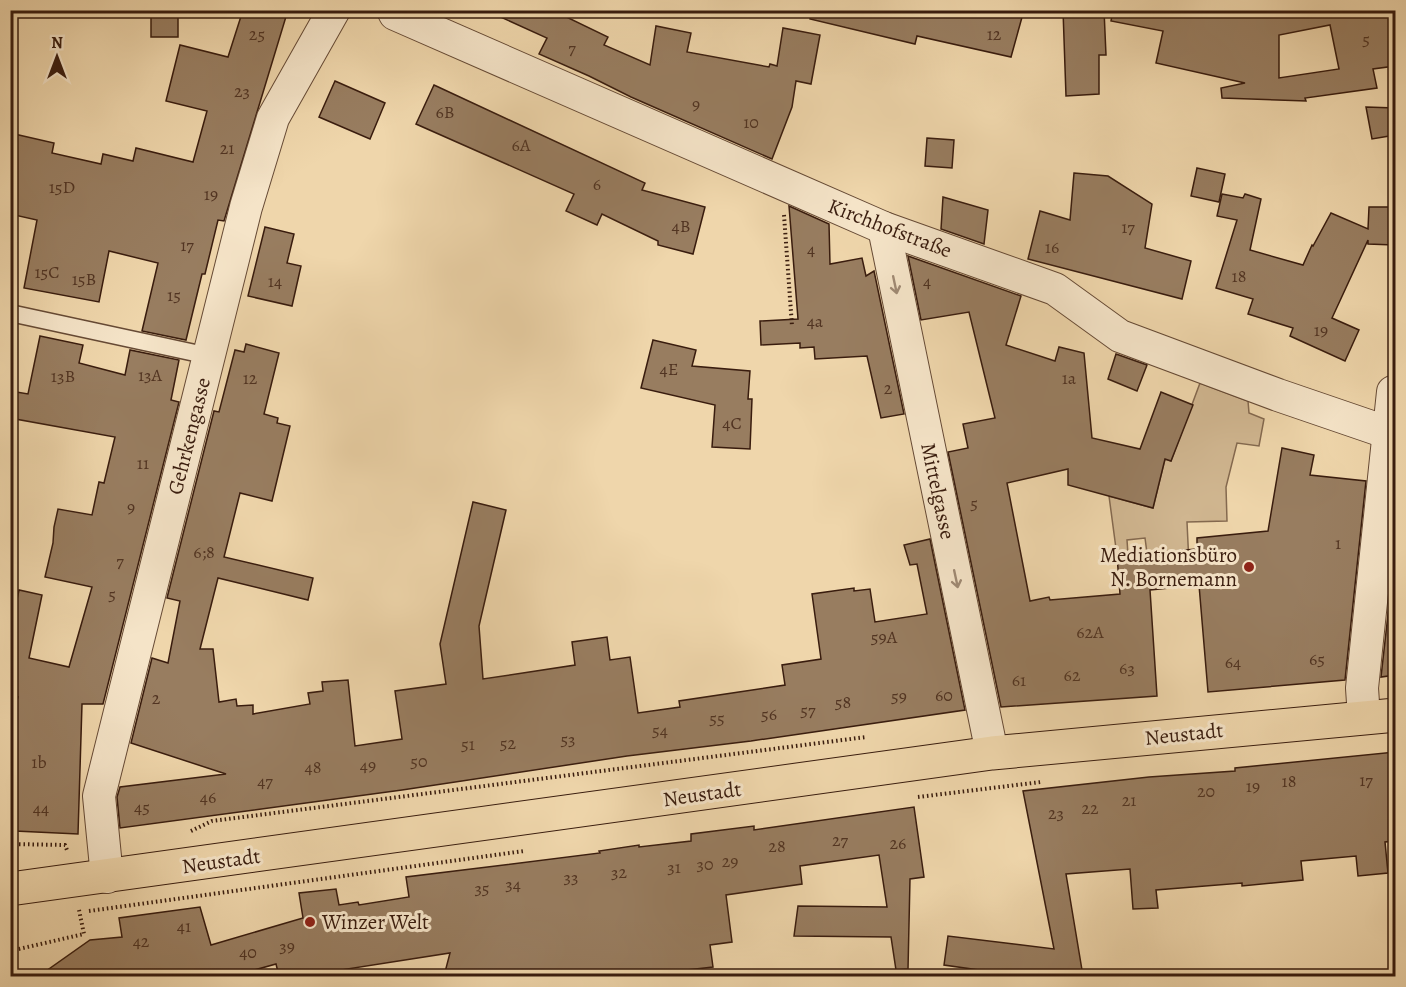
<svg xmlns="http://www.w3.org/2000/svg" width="1406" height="987" font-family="Alegreya,serif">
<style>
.green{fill:#d0b690;stroke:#84694f;stroke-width:1.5}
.building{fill:#987d60;stroke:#391c0e;stroke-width:1.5;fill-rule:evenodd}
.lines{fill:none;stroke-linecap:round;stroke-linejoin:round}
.service-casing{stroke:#664a35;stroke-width:19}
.minor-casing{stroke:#664a35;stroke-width:34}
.primary-casing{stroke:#391c0e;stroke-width:35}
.path{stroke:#391c0e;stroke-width:4;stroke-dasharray:1.5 3;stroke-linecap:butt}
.service{stroke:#f5e4c8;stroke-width:16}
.minor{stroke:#f5e4c8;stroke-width:32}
.primary{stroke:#efd6ab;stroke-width:33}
.oneway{stroke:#a08a74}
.poi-dot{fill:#8f2418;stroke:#f5e4c8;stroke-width:2}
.labels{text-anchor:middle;stroke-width:6;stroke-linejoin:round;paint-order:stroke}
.number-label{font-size:18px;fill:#513422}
.street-label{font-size:21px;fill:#391c0e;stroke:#f5e4c8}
.poi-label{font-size:21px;fill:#391c0e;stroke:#f5e4c8;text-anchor:end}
</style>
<rect width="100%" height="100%" fill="#efd6ab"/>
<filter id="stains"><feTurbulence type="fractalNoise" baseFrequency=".00333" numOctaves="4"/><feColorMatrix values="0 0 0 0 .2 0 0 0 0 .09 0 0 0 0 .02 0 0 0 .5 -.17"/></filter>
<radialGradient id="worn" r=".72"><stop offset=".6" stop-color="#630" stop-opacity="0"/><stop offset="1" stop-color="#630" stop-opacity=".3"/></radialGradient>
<path class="green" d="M 1200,383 L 1248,401 L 1249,413 L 1264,419 L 1259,446 L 1237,443 L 1226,487 L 1227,521 L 1187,522 L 1189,564 L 1171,551 L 1147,553 L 1145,538 L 1127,540 L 1128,555 L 1117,556 L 1109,496 L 1153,508 L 1165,459 L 1171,461 Z"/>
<g class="building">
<path d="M 243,10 L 288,10 L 224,221 L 218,220 L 205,274 L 202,274 L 186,340 L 142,331 L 158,263 L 109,251 L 99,302 L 24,288 L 37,220 L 10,214 L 10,133 L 54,143 L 52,153 L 101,164 L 103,154 L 133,161 L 136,148 L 193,162 L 207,111 L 166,101 L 180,45 L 228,57 Z"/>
<path d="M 485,10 L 552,10 L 608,37 L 604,45 L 650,65 L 656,26 L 691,33 L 687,52 L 769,67 L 770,64 L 777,66 L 783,28 L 820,35 L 811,84 L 796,81 L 792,107 L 772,159 L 631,97 L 589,76 L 539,54 L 547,38 Z"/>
<path d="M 811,10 L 1024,10 L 1011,57 L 917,36 L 915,44 L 810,19 Z"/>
<path d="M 1063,10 L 1104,10 L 1106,55 L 1099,55 L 1099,94 L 1066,96 Z"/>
<path d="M 1113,10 L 1393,10 L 1395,21 L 1395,66 L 1373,69 L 1377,88 L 1305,98 L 1306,101 L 1222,98 L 1221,88 L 1245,83 L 1156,63 L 1163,31 L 1111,21 ZM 1330,25 L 1339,69 L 1279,78 L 1279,35 Z"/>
<rect x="151" y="11" width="27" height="26"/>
<path d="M 335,81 L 385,103 L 370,139 L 319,117 Z"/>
<path d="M 434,85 L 645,183 L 642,190 L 705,207 L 693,254 L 658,245 L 658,241 L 602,214 L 597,225 L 566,211 L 574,194 L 416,124 Z"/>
<path d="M 1366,107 L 1395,108 L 1395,135 L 1372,139 Z"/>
<path d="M 927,138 L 954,140 L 952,168 L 925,166 Z"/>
<path d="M 1197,168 L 1225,174 L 1219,202 L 1191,196 Z"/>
<path d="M 1074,173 L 1108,176 L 1152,204 L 1145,248 L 1191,261 L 1182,299 L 1028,259 L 1040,211 L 1070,220 Z"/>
<path d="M 1222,194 L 1243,198 L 1245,194 L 1261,199 L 1250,250 L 1303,265 L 1312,245 L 1313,246 L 1331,213 L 1368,229 L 1369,207 L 1395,207 L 1394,245 L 1368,244 L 1368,240 L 1332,318 L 1359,330 L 1345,361 L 1290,336 L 1293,328 L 1248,314 L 1253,299 L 1216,288 L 1237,220 L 1217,216 Z"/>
<path d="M 943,197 L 988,210 L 984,244 L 941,229 Z"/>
<path d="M 789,206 L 829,224 L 830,264 L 862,258 L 866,276 L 874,271 L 904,414 L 881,418 L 867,356 L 815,359 L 814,347 L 800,348 L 800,343 L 761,345 L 760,321 L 798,319 Z"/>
<path d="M 265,227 L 294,234 L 287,263 L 301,266 L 292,306 L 248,296 Z"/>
<path d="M 908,256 L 1021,296 L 1006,345 L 1055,361 L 1059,347 L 1084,353 L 1092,438 L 1140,449 L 1161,392 L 1193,405 L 1171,461 L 1165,459 L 1153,508 L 1068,485 L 1068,469 L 1007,483 L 1030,601 L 1049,597 L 1050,600 L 1120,594 L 1117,556 L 1197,549 L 1197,538 L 1268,531 L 1282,448 L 1314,455 L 1310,475 L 1366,481 L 1345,680 L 1208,692 L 1199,585 L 1150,590 L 1157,696 L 1001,707 L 948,452 L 968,448 L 963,424 L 995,418 L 969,312 L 921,320 Z"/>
<path d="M 40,336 L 83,345 L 79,363 L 125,375 L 130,350 L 179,360 L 171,400 L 179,402 L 103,704 L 82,704 L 78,834 L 15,831 L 17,761 L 10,761 L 10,726 L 18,697 L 10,696 L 10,632 L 19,590 L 42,595 L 29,658 L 69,667 L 92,587 L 45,577 L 53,543 L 54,527 L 58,509 L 92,515 L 99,482 L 104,483 L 115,437 L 10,418 L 10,391 L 28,394 Z"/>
<path d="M 653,340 L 696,350 L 692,366 L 750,371 L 748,399 L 752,399 L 750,449 L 712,447 L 715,405 L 641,388 Z"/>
<path d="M 246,344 L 279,353 L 264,414 L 278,418 L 277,423 L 290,426 L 272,501 L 240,493 L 224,557 L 313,578 L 308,600 L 218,578 L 200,649 L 213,649 L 219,702 L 236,699 L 237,706 L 253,705 L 253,714 L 310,704 L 308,693 L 323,691 L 322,682 L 348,680 L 355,746 L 402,739 L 395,691 L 446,684 L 440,644 L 473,502 L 506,510 L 479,626 L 483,679 L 575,665 L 572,642 L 607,637 L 610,660 L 630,657 L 638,713 L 680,707 L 679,701 L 785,685 L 782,665 L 821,659 L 812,594 L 854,588 L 854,591 L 870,589 L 875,622 L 927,614 L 917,564 L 910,565 L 904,545 L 930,539 L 965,710 L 751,741 L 627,756 L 402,790 L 120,828 L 117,797 L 120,787 L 226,774 L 131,743 L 152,658 L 168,663 L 180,601 L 167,598 L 214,411 L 219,412 L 235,350 L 244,352 Z"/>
<path d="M 1116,354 L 1147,365 L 1137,391 L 1108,379 Z"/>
<path d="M 1392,579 L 1395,579 L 1395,675 L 1381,677 Z"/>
<path d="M 1395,752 L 1395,841 L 1385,842 L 1388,873 L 1358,876 L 1356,856 L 1301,861 L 1303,880 L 1242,886 L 1242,883 L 1156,890 L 1158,908 L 1133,909 L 1130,869 L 1066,874 L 1083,976 L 1021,976 L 944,965 L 948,936 L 1054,949 L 1023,791 L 1149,777 L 1235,771 L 1235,768 Z"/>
<path d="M 914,807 L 924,877 L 910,879 L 908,969 L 896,970 L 891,937 L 794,936 L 798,906 L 887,907 L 879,855 L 800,866 L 802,884 L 726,895 L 732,942 L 710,945 L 713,967 L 634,976 L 444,976 L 450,953 L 334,971 L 335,976 L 279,976 L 276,964 L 233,976 L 39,976 L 90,940 L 122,937 L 119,918 L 200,907 L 211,945 L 303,918 L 299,893 L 336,889 L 339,905 L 358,902 L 359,905 L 409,897 L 406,877 L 600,853 L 599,851 L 639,845 L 639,847 L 691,841 L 691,834 L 754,826 L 754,830 Z"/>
</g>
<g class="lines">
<defs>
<path id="service" d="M 10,313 L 209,356"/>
<g id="minor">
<path d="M 393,10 L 395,14 L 884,228 L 1055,289 L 1120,336 L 1278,395 L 1389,433"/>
<path d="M 884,228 L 992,753"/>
<path d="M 1364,718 L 1362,688 L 1393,392 L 1396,392"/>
<path d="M 107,877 L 99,796 L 246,207 L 273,118 L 334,10"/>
</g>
<path id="primary" d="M 10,889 L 992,753 L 1396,715"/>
</defs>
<use href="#service" class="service-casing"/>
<use href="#minor" class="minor-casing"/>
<use href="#primary" class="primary-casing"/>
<g class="path">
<path d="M 784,215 L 792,326"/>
<path d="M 918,797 L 1041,782"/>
<path d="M 191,831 L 212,821 L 866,737"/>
<path d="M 10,844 L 65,845 L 67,850"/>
<path d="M 89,911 L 524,851"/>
<path d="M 10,951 L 84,934 L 79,910"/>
</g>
<use href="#service" class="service"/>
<use href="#minor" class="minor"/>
<use href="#primary" class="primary"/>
</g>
<defs><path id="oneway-shaft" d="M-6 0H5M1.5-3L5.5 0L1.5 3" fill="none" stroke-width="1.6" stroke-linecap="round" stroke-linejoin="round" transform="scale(1.5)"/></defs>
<g class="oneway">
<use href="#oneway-shaft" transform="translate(895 285) rotate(78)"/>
<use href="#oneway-shaft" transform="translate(956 579) rotate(78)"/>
</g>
<g class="poi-dot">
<circle cx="1249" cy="567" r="6"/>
<circle cx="310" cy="922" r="6"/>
</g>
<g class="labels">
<g class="number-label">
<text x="257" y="40">25</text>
<text x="994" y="40">12</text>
<text x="1366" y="45">5</text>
<text x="572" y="54">7</text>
<text x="242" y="97">23</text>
<text x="696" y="110">9</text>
<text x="445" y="118">6B</text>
<text x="751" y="128">10</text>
<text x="521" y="151">6A</text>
<text x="227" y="154">21</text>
<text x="597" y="190">6</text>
<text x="62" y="193">15D</text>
<text x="211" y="200">19</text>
<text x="681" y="232">4B</text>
<text x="1128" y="233">17</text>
<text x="187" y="251">17</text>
<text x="1052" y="253">16</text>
<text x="811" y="255">4</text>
<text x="47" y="278">15C</text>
<text x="1239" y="282">18</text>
<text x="84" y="285">15B</text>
<text x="275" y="287">14</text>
<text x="927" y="287">4</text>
<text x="174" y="301">15</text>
<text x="815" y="327">4a</text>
<text x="1321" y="336">19</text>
<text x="669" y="375">4E</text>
<text x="150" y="381">13A</text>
<text x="63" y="382">13B</text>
<text x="250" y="384">12</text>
<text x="1069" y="384">1a</text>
<text x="888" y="394">2</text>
<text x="732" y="429">4C</text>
<text x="143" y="469">11</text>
<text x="974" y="509">5</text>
<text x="131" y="513">9</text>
<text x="1338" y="549">1</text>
<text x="204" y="558">6;8</text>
<text x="120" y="567">7</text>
<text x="112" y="600">5</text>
<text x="1090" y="638">62A</text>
<text x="884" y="643">59A</text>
<text x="1317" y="665">65</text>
<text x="1233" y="668">64</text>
<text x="1127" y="674">63</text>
<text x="1072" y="681">62</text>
<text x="1019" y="686">61</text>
<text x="944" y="701">60</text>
<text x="899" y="702">59</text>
<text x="156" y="704">2</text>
<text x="843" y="708">58</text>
<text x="808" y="716">57</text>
<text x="769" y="720">56</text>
<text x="717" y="724">55</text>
<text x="660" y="736">54</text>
<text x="568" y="745">53</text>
<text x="508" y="749">52</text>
<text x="468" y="750">51</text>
<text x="419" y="767">50</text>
<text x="39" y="768">1b</text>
<text x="368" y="771">49</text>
<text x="313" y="773">48</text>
<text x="1366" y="786">17</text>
<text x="265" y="787">47</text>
<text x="1289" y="787">18</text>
<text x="1253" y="792">19</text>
<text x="1206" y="797">20</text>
<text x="208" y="803">46</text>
<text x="1129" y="806">21</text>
<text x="142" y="813">45</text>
<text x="41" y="814">44</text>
<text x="1090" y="814">22</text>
<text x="1056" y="819">23</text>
<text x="840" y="846">27</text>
<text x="898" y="849">26</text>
<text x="777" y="852">28</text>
<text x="730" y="867">29</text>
<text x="705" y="870">30</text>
<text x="674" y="873">31</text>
<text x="619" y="878">32</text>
<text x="571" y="883">33</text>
<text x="513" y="890">34</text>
<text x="482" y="894">35</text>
<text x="184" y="932">41</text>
<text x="141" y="947">42</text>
<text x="287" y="952">39</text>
<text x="248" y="958">40</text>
</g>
<g class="street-label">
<text transform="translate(890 228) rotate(21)" y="7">Kirchhofstraße</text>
<text transform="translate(189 436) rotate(-76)" y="7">Gehrkengasse</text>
<text transform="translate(938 491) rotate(78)" y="7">Mittelgasse</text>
<text transform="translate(1184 734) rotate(-6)" y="7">Neustadt</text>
<text transform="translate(702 794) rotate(-8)" y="7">Neustadt</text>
<text transform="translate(221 861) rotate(-8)" y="7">Neustadt</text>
</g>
<g class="poi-label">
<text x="1237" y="562">Mediationsbüro<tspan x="1237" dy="24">N. Bornemann</tspan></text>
<text x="322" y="929" text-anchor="start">Winzer Welt</text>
</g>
</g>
<rect width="1406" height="987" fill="none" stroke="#efd6ab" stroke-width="36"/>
<rect x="12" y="12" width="1382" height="963" fill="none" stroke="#391c0e" stroke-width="3"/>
<rect x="18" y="18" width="1370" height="951" fill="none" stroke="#391c0e" stroke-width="1.5"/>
<g transform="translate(57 57)" stroke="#f5e4c8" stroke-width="4.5" paint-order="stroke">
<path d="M0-4.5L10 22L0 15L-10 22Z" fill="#391c0e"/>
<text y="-9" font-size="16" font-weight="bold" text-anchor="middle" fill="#391c0e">N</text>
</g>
<rect width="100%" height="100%" filter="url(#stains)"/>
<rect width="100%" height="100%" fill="url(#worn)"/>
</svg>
